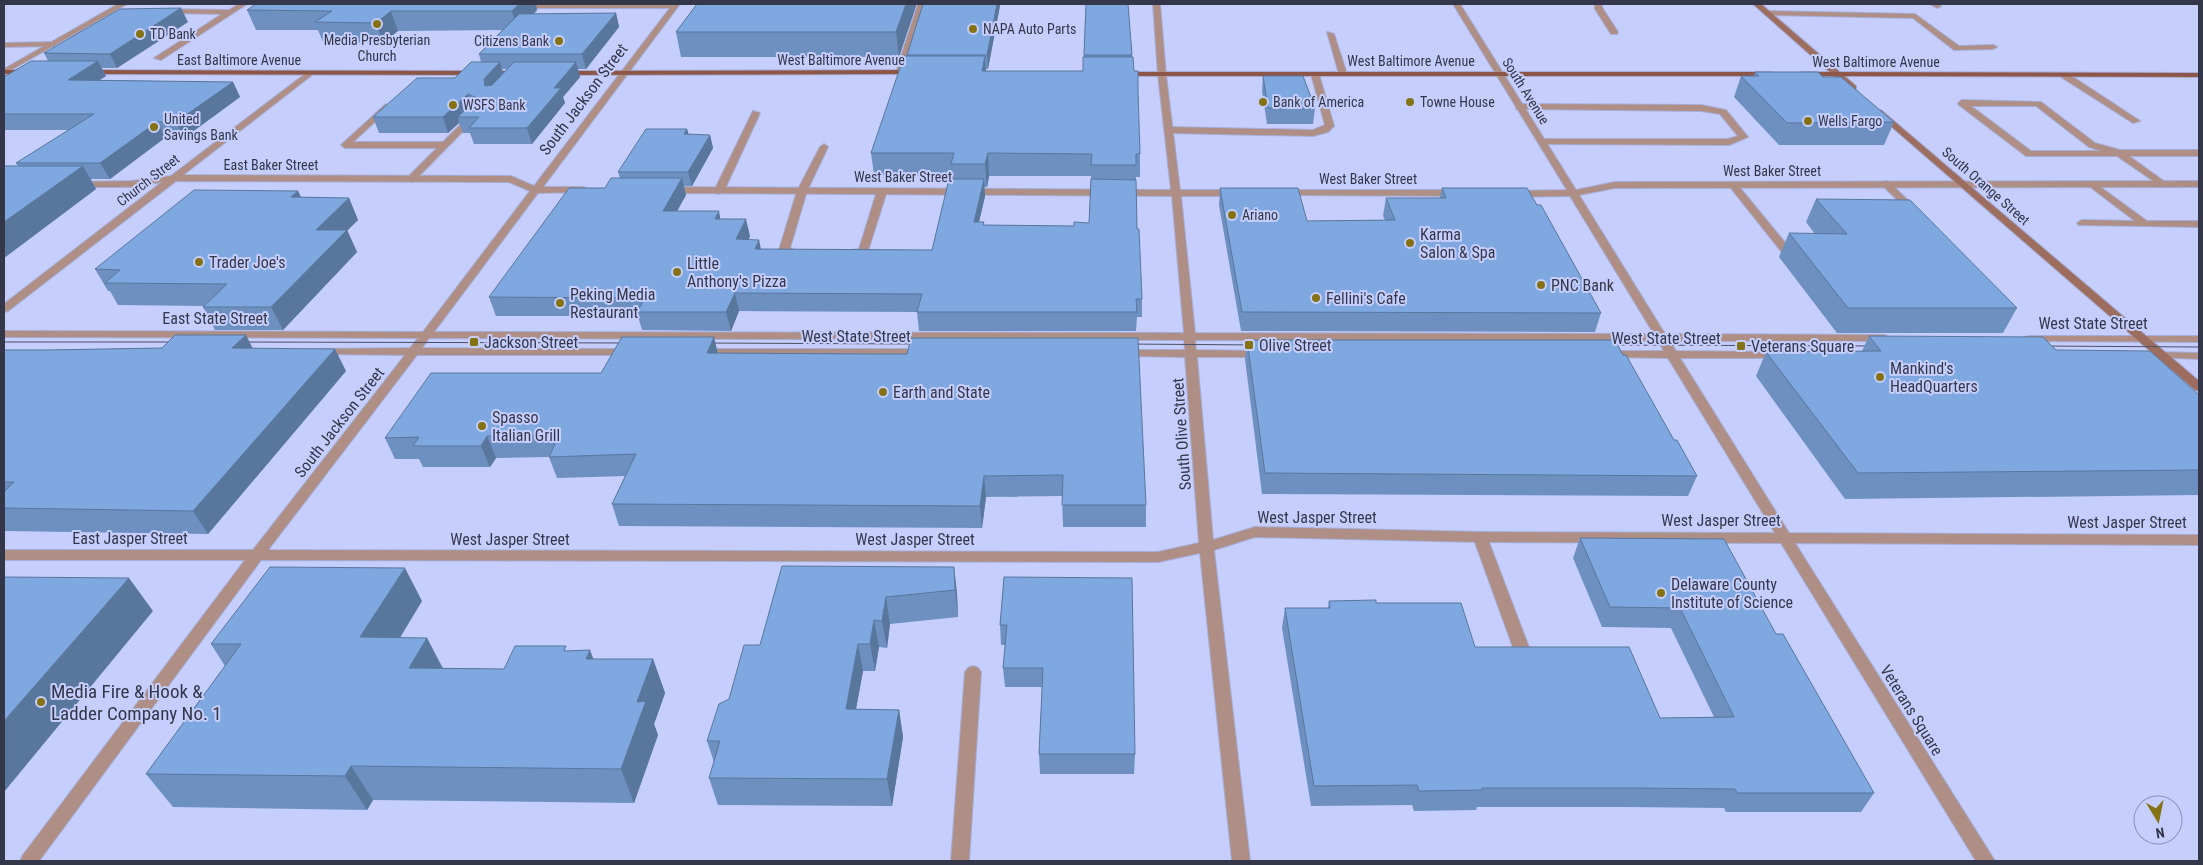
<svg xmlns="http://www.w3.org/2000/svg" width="2203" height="865" font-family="'Roboto Condensed',sans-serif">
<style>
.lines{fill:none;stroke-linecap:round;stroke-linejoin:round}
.lane-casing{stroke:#a5add6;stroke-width:2}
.street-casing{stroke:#a5add6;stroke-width:2}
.secondary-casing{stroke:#a5add6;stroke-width:2}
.primary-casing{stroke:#a5add6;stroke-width:2}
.lane{fill:#af8f85;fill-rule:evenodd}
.street{fill:#af8f85;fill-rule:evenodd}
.secondary{fill:#9d6e60;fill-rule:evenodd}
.primary{fill:#8e5646;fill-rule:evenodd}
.tram{stroke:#4b4f66;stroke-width:1}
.wall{fill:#6d90c1;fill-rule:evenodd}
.shaded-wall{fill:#59769d}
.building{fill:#7fa8e0;stroke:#59769d}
.poi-dot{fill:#857213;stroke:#c5cefd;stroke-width:2}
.labels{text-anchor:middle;stroke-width:4;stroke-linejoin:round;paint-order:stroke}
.far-poi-label{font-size:14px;fill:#34374a;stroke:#c5cefd;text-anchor:start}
.far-street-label{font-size:14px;fill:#34374a;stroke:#c5cefd}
.street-label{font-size:16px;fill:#34374a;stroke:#c5cefd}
.poi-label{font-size:16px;fill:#34374a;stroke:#c5cefd;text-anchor:start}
.near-poi-label{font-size:19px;fill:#34374a;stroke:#c5cefd;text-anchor:start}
</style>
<rect width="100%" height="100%" fill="#c5cefd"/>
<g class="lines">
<defs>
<g id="lane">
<path d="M 239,4 L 247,4 L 161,60 L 154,58 L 222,14 L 166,13 L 162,11 L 163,9 L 229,10 Z"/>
<path d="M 525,4 L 674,4 L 678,6 L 674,8 L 526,8 L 522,6 Z"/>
<path d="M 1595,4 L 1601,4 L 1603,9 L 1618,32 L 1617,34 L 1611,34 L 1595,9 Z"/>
<path d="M 1930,4 L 1938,4 L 1941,6 L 1937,8 Z"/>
<path d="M 1768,11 L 1915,14 L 1959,46 L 1993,45 L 1997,47 L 1993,49 L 1954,50 L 1913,18 L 1765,15 L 1765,11 Z"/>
<path d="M 1327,32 L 1334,34 L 1347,74 L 1346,76 L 1339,74 Z"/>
<path d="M 52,42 L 55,42 L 55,46 L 4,47 L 4,43 Z"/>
<path d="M 1312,72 L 1319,74 L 1334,126 L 1328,132 L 1313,136 L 1170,133 L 1166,130 L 1170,127 L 1313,130 L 1325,125 L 1311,74 Z"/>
<path d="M 2061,73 L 2067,73 L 2140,121 L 2133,123 L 2061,77 Z"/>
<path d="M 1962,100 L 2041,102 L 2095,143 L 2120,150 L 2199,150 L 2199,156 L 2129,156 L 2165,182 L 2167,184 L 2162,187 L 2117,156 L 2026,156 L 1959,105 L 1958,103 ZM 1971,106 L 2036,106 L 2089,147 L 2101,151 L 2031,151 Z"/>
<path d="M 386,104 L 390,107 L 389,109 L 353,142 L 443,142 L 470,115 L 477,117 L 414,181 L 411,182 L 406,179 L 437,148 L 345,148 L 341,145 Z"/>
<path d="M 1519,104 L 1701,105 L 1726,110 L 1748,137 L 1729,145 L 1541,144 L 1538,143 L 1538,139 L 1728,139 L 1738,136 L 1720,114 L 1701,111 L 1516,109 L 1516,105 Z"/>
<path d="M 753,111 L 760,113 L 724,191 L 719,194 L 716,193 L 714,191 Z"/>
<path d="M 824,144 L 828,147 L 807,191 L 790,248 L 804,254 L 799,257 L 780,252 L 779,250 L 797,191 L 820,147 Z"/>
<path d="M 1886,181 L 1889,182 L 1918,210 L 1918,214 L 1912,214 L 1883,186 L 1881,184 Z"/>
<path d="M 2092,181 L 2147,221 L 2199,221 L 2199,227 L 2079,225 L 2077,223 L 2082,220 L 2135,221 L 2089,186 L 2087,184 Z"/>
<path d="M 1733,182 L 1736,183 L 1792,251 L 1792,255 L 1784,255 L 1730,187 L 1728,185 Z"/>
<path d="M 882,188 L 887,191 L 868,251 L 863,254 L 844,255 L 844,251 L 859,249 L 877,191 Z"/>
<path d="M 1480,532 L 1485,534 L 1487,537 L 1530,650 L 1527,654 L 1522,656 L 1517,654 L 1514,650 L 1473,537 L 1475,534 Z"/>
<path d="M 973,666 L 978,668 L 981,672 L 969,861 L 951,861 L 965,672 L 968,668 Z"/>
</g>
<g id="street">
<path d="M 118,4 L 127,4 L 4,74 L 4,69 Z"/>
<path d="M 673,4 L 680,4 L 543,187 L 583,187 L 586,188 L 586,192 L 538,193 L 434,332 L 1184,333 L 1172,196 L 668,193 L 663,190 L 668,187 L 1171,190 L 1158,75 L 1153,4 L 1160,4 L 1166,75 L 1180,190 L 1236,190 L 1241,193 L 1236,196 L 1181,196 L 1195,333 L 1654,334 L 1570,196 L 1513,197 L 1508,194 L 1513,191 L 1567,190 L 1453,4 L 1460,4 L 1576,190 L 1615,182 L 2199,181 L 2199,187 L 1615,188 L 1579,195 L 1665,334 L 1884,335 L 1890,338 L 1884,341 L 1669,341 L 1676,351 L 1781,352 L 1787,355 L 1781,358 L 1680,358 L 1789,533 L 2199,535 L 2199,545 L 1795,543 L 1995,861 L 1976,861 L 1781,543 L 1480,542 L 1255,537 L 1214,550 L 1250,861 L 1232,861 L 1200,553 L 1158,562 L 261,560 L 39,861 L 20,861 L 23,855 L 245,560 L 4,560 L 4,550 L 253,550 L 405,355 L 321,354 L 317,353 L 315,351 L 317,349 L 410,348 L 418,338 L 4,337 L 4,331 L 423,332 L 530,191 L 509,182 L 176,181 L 8,311 L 4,312 L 4,304 L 162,182 L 132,187 L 76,187 L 73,186 L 73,182 L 132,181 L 171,176 L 309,71 L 312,71 L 312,75 L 183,175 L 511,176 L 534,186 ZM 429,338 L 1184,340 L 1185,350 L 1124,350 L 1118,353 L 1124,356 L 1185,357 L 1199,543 L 1158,552 L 268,550 L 417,355 L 629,355 L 635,352 L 629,349 L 422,348 ZM 1195,340 L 1658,341 L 1664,351 L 1606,351 L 1600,354 L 1606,357 L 1668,358 L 1775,533 L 1480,532 L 1255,527 L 1213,540 L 1197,357 L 1261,357 L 1267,354 L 1261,351 L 1196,350 Z"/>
<path d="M 918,4 L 926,4 L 904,72 L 897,74 L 896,72 Z"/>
<path d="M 1283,190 L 1458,190 L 1463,193 L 1458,196 L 1280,195 L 1278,193 Z"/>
<path d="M 2029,336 L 2199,336 L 2199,342 L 2025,341 L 2023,339 L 2025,337 Z"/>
<path d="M 701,349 L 924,349 L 930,352 L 924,355 L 697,354 L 695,352 L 697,350 Z"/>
<path d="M 2154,352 L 2199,353 L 2199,359 L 2150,357 L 2148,355 L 2150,353 Z"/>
</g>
<g id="secondary">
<path d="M 1753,4 L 1761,4 L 1856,86 L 1856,90 L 1850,90 Z"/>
<path d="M 1881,110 L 2199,381 L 2199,391 L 2195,390 L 1878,115 L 1877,113 Z"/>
</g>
<g id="primary">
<path d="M 4,70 L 29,70 L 33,72 L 29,74 L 4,74 Z"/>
<path d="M 83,70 L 521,71 L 525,73 L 521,75 L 86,74 L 82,72 Z"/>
<path d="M 914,70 L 918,72 L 917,74 L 561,75 L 557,73 L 561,71 Z"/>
<path d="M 1118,72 L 1771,72 L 1775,74 L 1771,76 L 1121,76 L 1117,74 Z"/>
<path d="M 1801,72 L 2199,73 L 2199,77 L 1804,76 L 1800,74 Z"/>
</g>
</defs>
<use href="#lane" class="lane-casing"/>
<use href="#street" class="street-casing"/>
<use href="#secondary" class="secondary-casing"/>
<use href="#primary" class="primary-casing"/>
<use href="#lane" class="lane"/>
<use href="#street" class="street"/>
<use href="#secondary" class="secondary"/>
<use href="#primary" class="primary"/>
<g class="tram">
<path d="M 4,342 L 182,342"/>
<path d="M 237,342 L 632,343"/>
<path d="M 702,343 L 922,344"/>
<path d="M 1124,344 L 1262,345"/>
<path d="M 1604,345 L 1879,346"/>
<path d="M 2039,346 L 2199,347"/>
</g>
</g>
<g class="wall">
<path d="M 697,4 L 915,4 L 916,6 L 899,57 L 681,57 L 676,32 Z"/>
<path d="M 923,4 L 1000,4 L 988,69 L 986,69 L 986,71 L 1083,71 L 1086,4 L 1128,4 L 1140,154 L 1140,177 L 1136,177 L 1136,180 L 1137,229 L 1142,299 L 1142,317 L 1137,317 L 1136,331 L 919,331 L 917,312 L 739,311 L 731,331 L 642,330 L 638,316 L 496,316 L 489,297 L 605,188 L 620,178 L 618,172 L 687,129 L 689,135 L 710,135 L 713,148 L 692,186 L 684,186 L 686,195 L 677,211 L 720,219 L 750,236 L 748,240 L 761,249 L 932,250 L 952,179 L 952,176 L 874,175 L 871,153 L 907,56 L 907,55 ZM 989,176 L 1091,176 L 1089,223 L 1074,226 L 984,225 L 984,222 L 979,222 L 985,196 L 984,187 L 987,187 Z"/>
<path d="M 247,10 L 537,10 L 534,14 L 616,13 L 619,27 L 586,69 L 578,69 L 580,77 L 563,97 L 565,103 L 532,144 L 474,144 L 470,133 L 463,133 L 459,123 L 448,133 L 379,133 L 373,117 L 455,78 L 481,62 L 479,54 L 502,30 L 398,31 L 383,43 L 323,42 L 318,30 L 256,30 ZM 502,69 L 507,69 L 503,73 Z"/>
<path d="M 188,22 L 117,68 L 101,68 L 106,76 L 99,80 L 233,82 L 240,97 L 184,138 L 166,137 L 110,179 L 91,179 L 96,189 L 4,258 L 4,166 L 18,166 L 16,163 L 69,130 L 4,130 L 4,77 L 48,61 L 44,53 Z"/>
<path d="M 1755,72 L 1823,77 L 1894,122 L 1884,145 L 1779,145 L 1734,97 L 1741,76 L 1754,76 Z"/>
<path d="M 1263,76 L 1315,108 L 1313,124 L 1267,124 L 1262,91 Z"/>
<path d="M 1220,188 L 1307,221 L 1385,220 L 1383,216 L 1386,198 L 1440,198 L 1442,188 L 1601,313 L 1595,332 L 1241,331 L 1219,205 Z"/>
<path d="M 298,191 L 301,197 L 349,198 L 358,220 L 347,230 L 357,252 L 283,330 L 215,330 L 203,307 L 203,306 L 118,305 L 110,291 L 108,291 L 95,269 Z"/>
<path d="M 1816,199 L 2017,308 L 2003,333 L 1837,333 L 1779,257 L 1789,233 L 1815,234 L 1806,222 Z"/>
<path d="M 1869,336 L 2056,350 L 2199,395 L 2199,495 L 1845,499 L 1756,376 L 1766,352 L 1862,351 Z"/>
<path d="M 1247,340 L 1623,355 L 1674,440 L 1697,476 L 1688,496 L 1262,494 L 1245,359 Z"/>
<path d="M 162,348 L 253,348 L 346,371 L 208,534 L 4,531 L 4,350 L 47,350 Z"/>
<path d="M 718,353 L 870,354 L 1146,505 L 1146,527 L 1063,527 L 1062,496 L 986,497 L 982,528 L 619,526 L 612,504 L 625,476 L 557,478 L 549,457 L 496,458 L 490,467 L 423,467 L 419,459 L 395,459 L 385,438 L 601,373 Z"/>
<path d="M 1580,538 L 1776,634 L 1874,793 L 1861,812 L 1726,812 L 1724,808 L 1625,807 L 1477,807 L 1476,810 L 1414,811 L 1412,805 L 1311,806 L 1282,628 L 1285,608 L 1328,608 L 1329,601 L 1376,603 L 1475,647 L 1660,718 L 1714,717 L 1671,628 L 1602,627 L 1573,558 Z"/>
<path d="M 954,567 L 957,594 L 958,617 L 890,624 L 887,648 L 879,647 L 875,671 L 863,671 L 856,709 L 899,710 L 903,737 L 892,806 L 718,805 L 709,778 L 714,762 L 707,741 L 760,645 Z"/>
<path d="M 1004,577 L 1135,754 L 1134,774 L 1040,774 L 1039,754 L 1042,687 L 1005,687 L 1003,668 L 1005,645 L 1001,645 L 1000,625 Z"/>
<path d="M 422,601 L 400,638 L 427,638 L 443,668 L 504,669 L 568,651 L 593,659 L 653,659 L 665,693 L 654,724 L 658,735 L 634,803 L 373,800 L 367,810 L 173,807 L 146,774 L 225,666 L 211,644 Z"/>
</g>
<g class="shaded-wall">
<path d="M 519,4 L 536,4 L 537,10 L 518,30 L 512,11 Z"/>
<path d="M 906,4 L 915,4 L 916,6 L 899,57 L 896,32 Z"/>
<path d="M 997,4 L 1000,4 L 1000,6 L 988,69 L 987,55 Z"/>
<path d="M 181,8 L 188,22 L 117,68 L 110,54 Z"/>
<path d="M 391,11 L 398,31 L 383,43 L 376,23 Z"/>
<path d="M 616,13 L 619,27 L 586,69 L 582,54 Z"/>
<path d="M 985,56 L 986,77 L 982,71 Z"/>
<path d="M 98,61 L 106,76 L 77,95 L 68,80 Z"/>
<path d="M 500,62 L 504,77 L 490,101 L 485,86 L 484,79 Z"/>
<path d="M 576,62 L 580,77 L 563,97 L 565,103 L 532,144 L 527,128 L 554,88 Z"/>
<path d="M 233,82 L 240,97 L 184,138 L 176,122 Z"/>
<path d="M 468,94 L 474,109 L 458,117 L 459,123 L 448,133 L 443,117 Z"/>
<path d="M 157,122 L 166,137 L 110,179 L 100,163 Z"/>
<path d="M 687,129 L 690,142 L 684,134 Z"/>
<path d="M 710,135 L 713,148 L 692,186 L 688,172 Z"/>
<path d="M 988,153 L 989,176 L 987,187 L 985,164 Z"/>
<path d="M 83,166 L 96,189 L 4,258 L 4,222 Z"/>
<path d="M 682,178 L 686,195 L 667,229 L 663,211 Z"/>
<path d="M 984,179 L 985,196 L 975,239 L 974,222 Z"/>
<path d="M 298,191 L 308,212 L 291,197 Z"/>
<path d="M 349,198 L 358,220 L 326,252 L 316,230 Z"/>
<path d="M 719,211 L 722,229 L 715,219 Z"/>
<path d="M 746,219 L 750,236 L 740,257 L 736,239 Z"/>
<path d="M 347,230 L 357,252 L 283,330 L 271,307 Z"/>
<path d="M 759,240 L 763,258 L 755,249 Z"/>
<path d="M 735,293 L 739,311 L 731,331 L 726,312 Z"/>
<path d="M 246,335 L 257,357 L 232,348 Z"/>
<path d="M 714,337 L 719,358 L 707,353 Z"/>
<path d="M 335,349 L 346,371 L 208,534 L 193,511 Z"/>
<path d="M 487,436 L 496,458 L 490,467 L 481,446 Z"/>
<path d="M 984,476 L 986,497 L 982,528 L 980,506 Z"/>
<path d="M 954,567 L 957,594 L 958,617 L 955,590 Z"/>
<path d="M 405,568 L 422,601 L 379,671 L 360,637 Z"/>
<path d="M 129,578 L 153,611 L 4,792 L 4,721 Z"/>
<path d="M 886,597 L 890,624 L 887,648 L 882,621 Z"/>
<path d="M 874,620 L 879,647 L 875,671 L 870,644 Z"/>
<path d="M 427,638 L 444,672 L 409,668 Z"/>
<path d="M 858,644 L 863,671 L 851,736 L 846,709 Z"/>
<path d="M 590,650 L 603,684 L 586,659 Z"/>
<path d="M 653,659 L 665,693 L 654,724 L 658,735 L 634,803 L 621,769 L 637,702 Z"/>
<path d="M 899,710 L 903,737 L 892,806 L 887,779 Z"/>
<path d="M 351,766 L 373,800 L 367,810 L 345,776 Z"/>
</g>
<g class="building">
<path d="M 256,4 L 519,4 L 512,11 L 391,11 L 376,23 L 315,22 L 332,11 L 247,10 Z"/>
<path d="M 697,4 L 906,4 L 896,32 L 676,32 Z"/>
<path d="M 923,4 L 997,4 L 987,55 L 907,55 Z"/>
<path d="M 1086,4 L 1128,4 L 1132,55 L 1084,55 Z"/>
<path d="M 181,8 L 110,54 L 44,53 L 120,9 Z"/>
<path d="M 616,13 L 582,54 L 479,54 L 519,14 Z"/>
<path d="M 904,56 L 985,56 L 982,71 L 1083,71 L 1083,57 L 1133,57 L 1134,71 L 1138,71 L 1138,90 L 1140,154 L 1136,154 L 1136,165 L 1091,165 L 1092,154 L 988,153 L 985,164 L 951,164 L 954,153 L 871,153 Z"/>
<path d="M 31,61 L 98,61 L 68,80 L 233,82 L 176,122 L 157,122 L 100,163 L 16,163 L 94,114 L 4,114 L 4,77 Z"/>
<path d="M 471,62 L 500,62 L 484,79 L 485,86 L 492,85 L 514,62 L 576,62 L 554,88 L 561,88 L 527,128 L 469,128 L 479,117 L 458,117 L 477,98 L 468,94 L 443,117 L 373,117 L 417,78 L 455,78 Z"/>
<path d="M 1755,72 L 1818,72 L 1823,77 L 1841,77 L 1894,122 L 1787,123 L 1741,76 L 1759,76 Z"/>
<path d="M 1263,76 L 1303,76 L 1315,108 L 1268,108 Z"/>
<path d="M 646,129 L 687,129 L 684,134 L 710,135 L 688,172 L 618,172 Z"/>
<path d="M 4,166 L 83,166 L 4,222 Z"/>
<path d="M 611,178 L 682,178 L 663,211 L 719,211 L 715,219 L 746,219 L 736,239 L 759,240 L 755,249 L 932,250 L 949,179 L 984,179 L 974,222 L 984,222 L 983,225 L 1074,226 L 1074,222 L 1089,223 L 1091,179 L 1136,180 L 1137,229 L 1139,229 L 1142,299 L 1136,299 L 1137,312 L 917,312 L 922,294 L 735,293 L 726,312 L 637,312 L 645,298 L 489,297 L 569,188 L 605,188 Z"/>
<path d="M 1220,188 L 1298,188 L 1307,221 L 1395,220 L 1386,198 L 1446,198 L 1442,188 L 1527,188 L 1537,205 L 1541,205 L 1601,313 L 1242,312 Z"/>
<path d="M 194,190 L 298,191 L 291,197 L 349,198 L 316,230 L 347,230 L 271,307 L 203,307 L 227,284 L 105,283 L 120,270 L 95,269 Z"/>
<path d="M 1816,199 L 1910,200 L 2017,308 L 1848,308 L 1789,233 L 1847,234 Z"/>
<path d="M 175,335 L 246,335 L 232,348 L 335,349 L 193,511 L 4,508 L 4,492 L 14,482 L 4,482 L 4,350 L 47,350 L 162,348 Z"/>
<path d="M 1869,336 L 2043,337 L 2056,350 L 2150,351 L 2199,395 L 2199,470 L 1858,473 L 1766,352 L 1881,351 Z"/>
<path d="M 622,337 L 714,337 L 707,353 L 870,354 L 907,354 L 911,338 L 1138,338 L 1146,505 L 1062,505 L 1063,475 L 984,476 L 980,506 L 612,504 L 636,454 L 549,457 L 559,435 L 487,436 L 481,446 L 413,446 L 419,437 L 385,438 L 431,373 L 601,373 Z"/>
<path d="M 1247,340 L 1615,340 L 1623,355 L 1626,355 L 1674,440 L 1677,440 L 1697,476 L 1265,473 Z"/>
<path d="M 1580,538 L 1724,539 L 1776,634 L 1783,634 L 1874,793 L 1737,793 L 1735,789 L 1634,788 L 1482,788 L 1482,790 L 1419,791 L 1417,785 L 1314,786 L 1285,608 L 1330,608 L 1329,601 L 1376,600 L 1376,603 L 1461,603 L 1475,647 L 1629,647 L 1660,718 L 1734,717 L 1680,608 L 1610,607 Z"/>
<path d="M 782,566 L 954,567 L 955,590 L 886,597 L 882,621 L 874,620 L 870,644 L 858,644 L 846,709 L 899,710 L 887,779 L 709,778 L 720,741 L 707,741 L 719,704 L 729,699 L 744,645 L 760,645 Z"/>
<path d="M 270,567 L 405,568 L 360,637 L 427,638 L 409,668 L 504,669 L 515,646 L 566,646 L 564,651 L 590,650 L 586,659 L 653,659 L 637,702 L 646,701 L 621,769 L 351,766 L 345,776 L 146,774 L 241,644 L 211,644 Z"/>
<path d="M 4,577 L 129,578 L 4,721 Z"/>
<path d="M 1004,577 L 1132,578 L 1135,754 L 1039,754 L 1043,668 L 1003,668 L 1007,625 L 1000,625 Z"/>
</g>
<g class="poi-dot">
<circle cx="377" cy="24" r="5"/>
<circle cx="973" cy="29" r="5"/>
<circle cx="140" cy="34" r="5"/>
<circle cx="559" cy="41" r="5"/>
<circle cx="1263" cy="102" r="5"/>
<circle cx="1410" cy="102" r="5"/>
<circle cx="453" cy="105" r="5"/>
<circle cx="1808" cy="121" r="5"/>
<circle cx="154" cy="127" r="5"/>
<circle cx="1232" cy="215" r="5"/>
<circle cx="1410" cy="243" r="5"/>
<circle cx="199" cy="262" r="5"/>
<circle cx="677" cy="272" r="5"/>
<circle cx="1541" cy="285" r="5"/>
<circle cx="1316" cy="298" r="5"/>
<circle cx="560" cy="303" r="5"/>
<rect x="469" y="337" width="10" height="10" rx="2.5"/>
<rect x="1244" y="340" width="10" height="10" rx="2.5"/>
<rect x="1736" y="341" width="10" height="10" rx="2.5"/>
<circle cx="1880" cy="377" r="5"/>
<circle cx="883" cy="392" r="5"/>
<circle cx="482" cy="426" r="5"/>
<circle cx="1661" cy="593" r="5"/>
<circle cx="41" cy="702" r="5"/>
</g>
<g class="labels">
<g class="far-poi-label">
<text x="983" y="34">NAPA Auto Parts</text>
<text x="150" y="39">TD Bank</text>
<text x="377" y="45" text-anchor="middle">Media Presbyterian<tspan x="377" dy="16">Church</tspan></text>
<text x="549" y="46" text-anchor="end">Citizens Bank</text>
<text x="1273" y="107">Bank of America</text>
<text x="1420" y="107">Towne House</text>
<text x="463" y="110">WSFS Bank</text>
<text x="164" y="124">United<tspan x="164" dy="16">Savings Bank</tspan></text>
<text x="1818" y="126">Wells Fargo</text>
<text x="1242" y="220">Ariano</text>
</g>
<g class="far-street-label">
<text x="239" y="65">East Baltimore Avenue</text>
<text x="841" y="65">West Baltimore Avenue</text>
<text x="1411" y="66">West Baltimore Avenue</text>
<text x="1876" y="67">West Baltimore Avenue</text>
<text transform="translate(1526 91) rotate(58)" y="5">South Avenue</text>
<text x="271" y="170">East Baker Street</text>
<text x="1772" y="176">West Baker Street</text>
<text x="903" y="182">West Baker Street</text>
<text x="1368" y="184">West Baker Street</text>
<text transform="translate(148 180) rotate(-38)" y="5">Church Street</text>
<text transform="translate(1986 186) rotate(41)" y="5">South Orange Street</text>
</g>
<g class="street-label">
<text transform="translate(583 99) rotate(-53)" y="6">South Jackson Street</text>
<text x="215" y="324">East State Street</text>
<text x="2093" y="329">West State Street</text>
<text x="856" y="342">West State Street</text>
<text x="1666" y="344">West State Street</text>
<text transform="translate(339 422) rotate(-52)" y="6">South Jackson Street</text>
<text transform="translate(1181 434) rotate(-94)" y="6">South Olive Street</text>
<text x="1317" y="523">West Jasper Street</text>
<text x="1721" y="526">West Jasper Street</text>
<text x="2127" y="528">West Jasper Street</text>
<text x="130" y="544">East Jasper Street</text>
<text x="510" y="545">West Jasper Street</text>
<text x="915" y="545">West Jasper Street</text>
<text transform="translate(1912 710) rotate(58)" y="6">Veterans Square</text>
</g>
<g class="poi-label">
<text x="1420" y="240">Karma<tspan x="1420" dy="18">Salon &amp; Spa</tspan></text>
<text x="209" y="268">Trader Joe's</text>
<text x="687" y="269">Little<tspan x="687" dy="18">Anthony's Pizza</tspan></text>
<text x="1551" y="291">PNC Bank</text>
<text x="570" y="300">Peking Media<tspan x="570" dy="18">Restaurant</tspan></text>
<text x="1326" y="304">Fellini's Cafe</text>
<text x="484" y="348">Jackson Street</text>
<text x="1259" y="351">Olive Street</text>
<text x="1751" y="352">Veterans Square</text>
<text x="1890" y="374">Mankind's<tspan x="1890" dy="18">HeadQuarters</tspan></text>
<text x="893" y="398">Earth and State</text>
<text x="492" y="423">Spasso<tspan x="492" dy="18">Italian Grill</tspan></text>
<text x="1671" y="590">Delaware County<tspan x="1671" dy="18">Institute of Science</tspan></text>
</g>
<g class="near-poi-label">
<text x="51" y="698">Media Fire &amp; Hook &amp;<tspan x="51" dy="22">Ladder Company No. 1</tspan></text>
</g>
</g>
<rect width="2203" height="865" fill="none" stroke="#34374a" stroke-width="10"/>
<g transform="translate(2158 820) rotate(170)"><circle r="24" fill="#c5cefd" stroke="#8b92b5"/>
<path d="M0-4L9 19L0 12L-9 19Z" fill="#857213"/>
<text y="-8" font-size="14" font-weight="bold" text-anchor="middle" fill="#34374a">N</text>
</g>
</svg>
